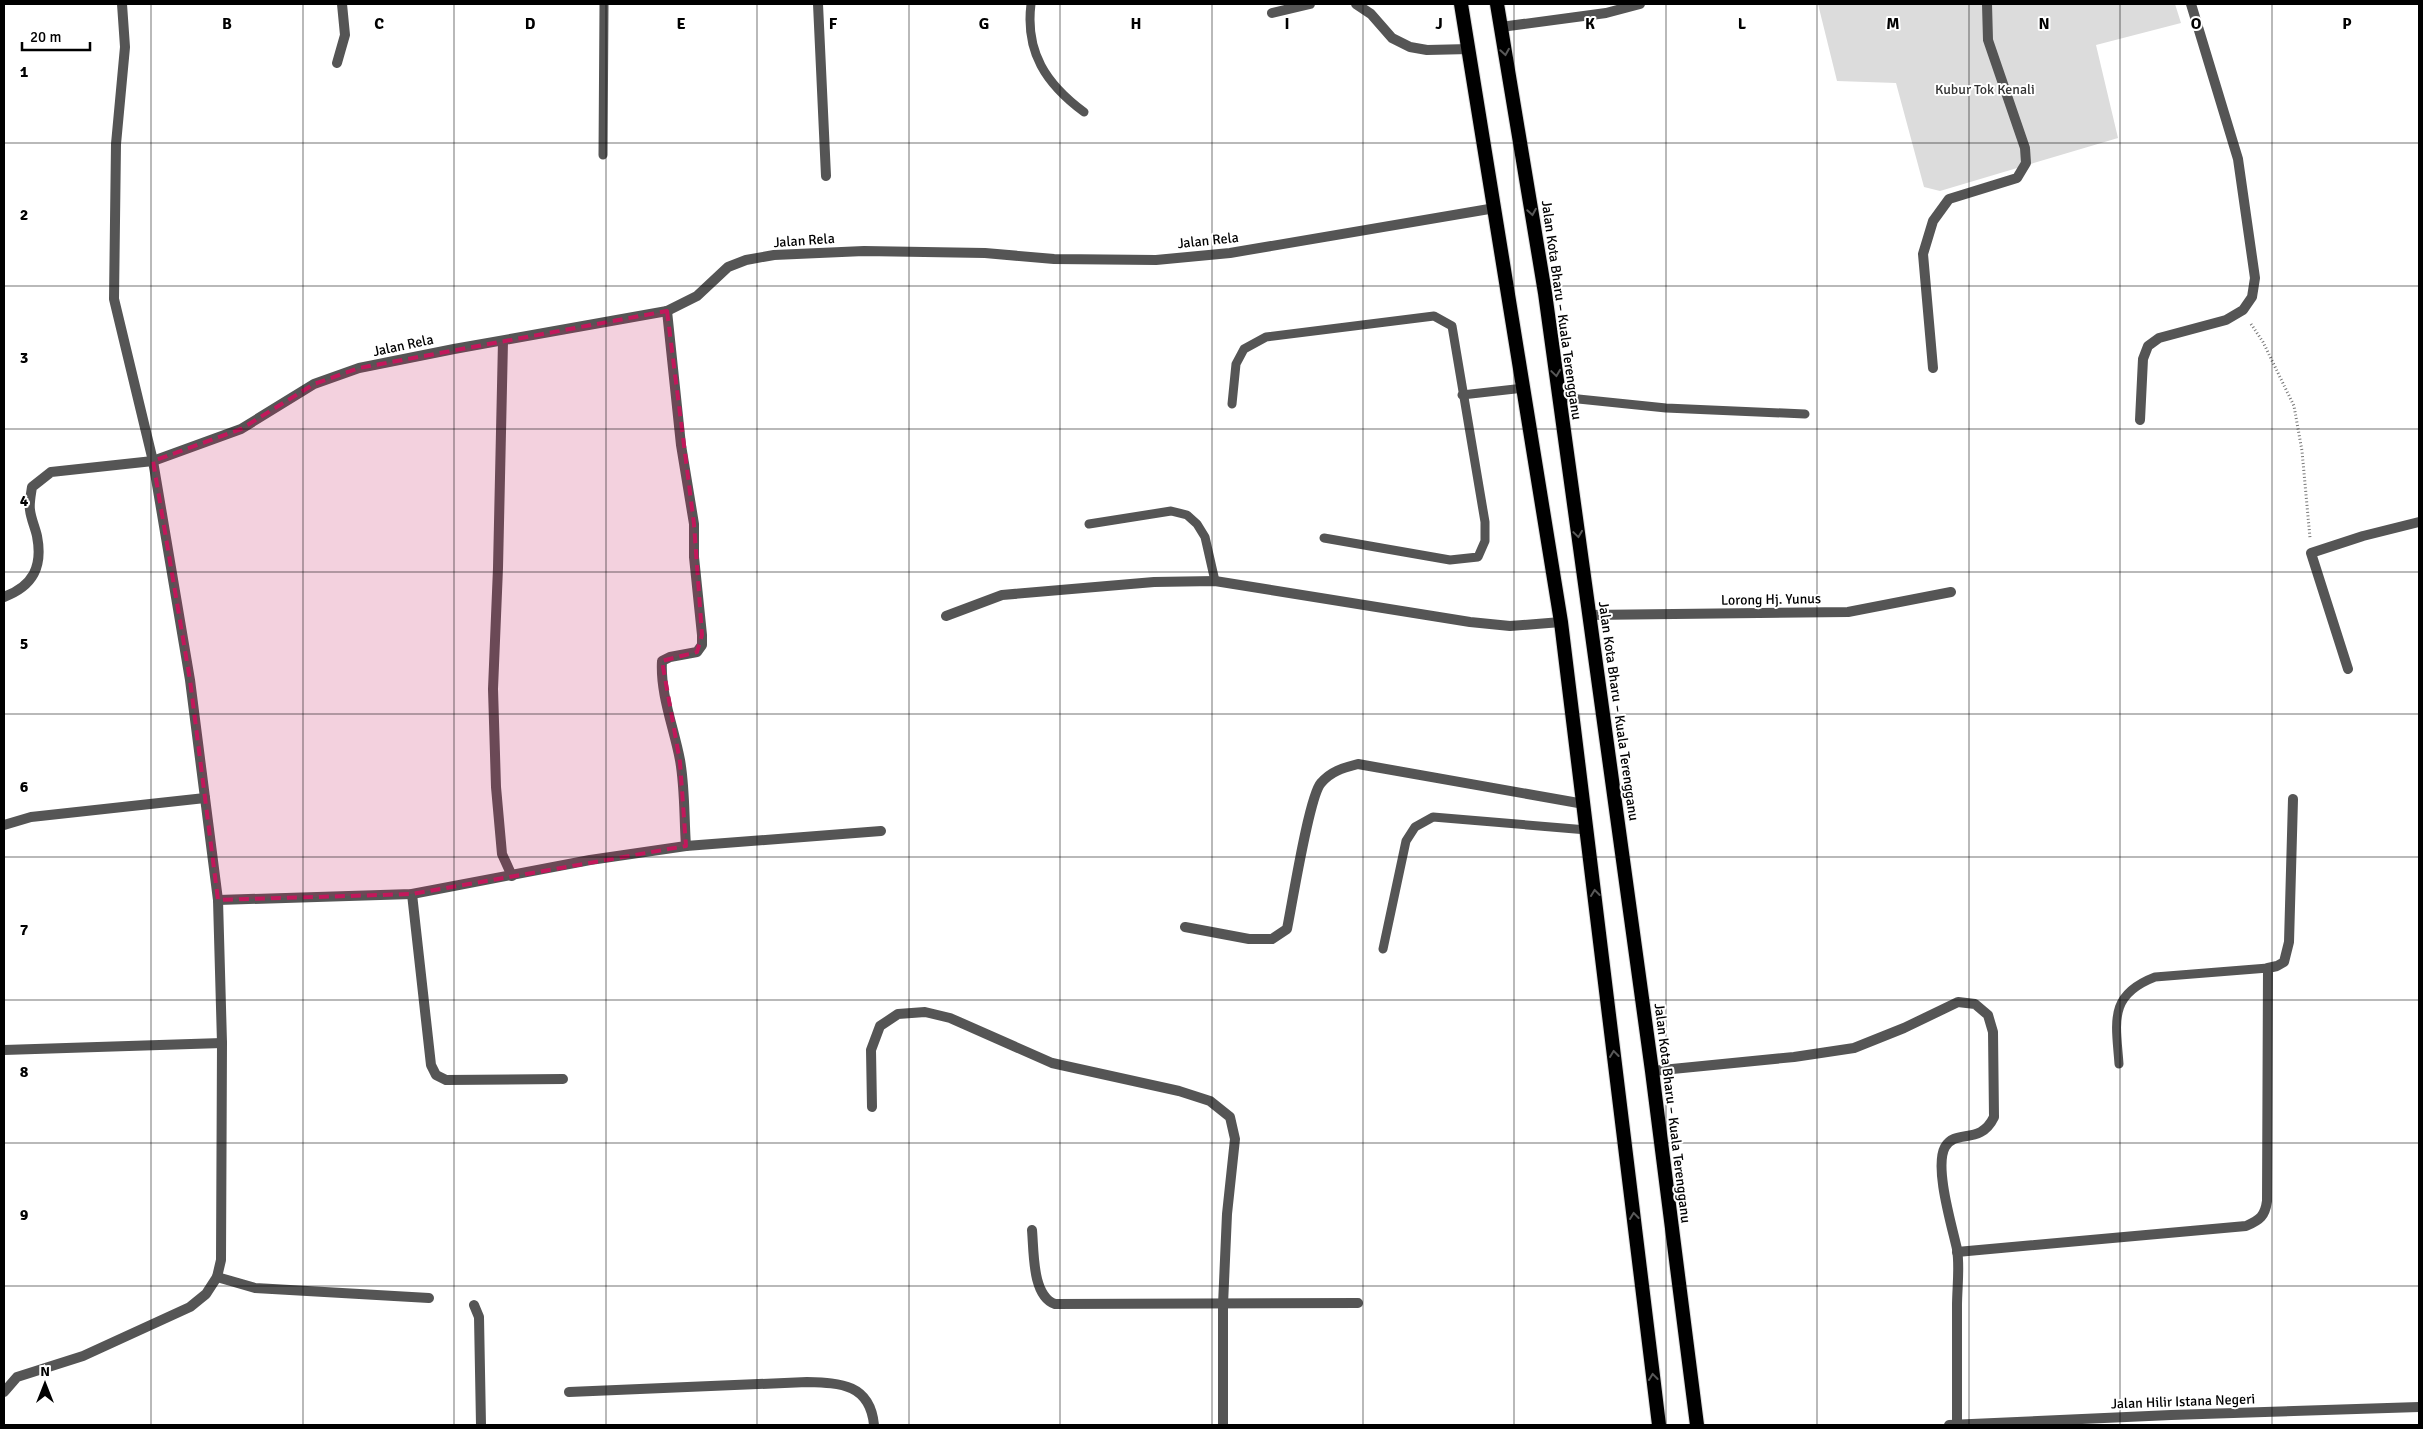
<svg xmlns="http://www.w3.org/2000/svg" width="2423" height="1429" font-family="Signika,sans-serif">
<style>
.green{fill:#dcdcdc}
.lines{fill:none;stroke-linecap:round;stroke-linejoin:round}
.trunk-casing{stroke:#dbdbdb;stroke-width:16}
.path{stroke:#777;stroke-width:3;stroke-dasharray:1 2.5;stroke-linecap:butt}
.service{stroke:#555;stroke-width:9}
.minor{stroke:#555;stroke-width:10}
.trunk{stroke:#000;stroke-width:14}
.oneway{stroke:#595959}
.marked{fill:#c2185b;fill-opacity:0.2;stroke:#c2185b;stroke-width:4;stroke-dasharray:10 6;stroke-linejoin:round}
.grid{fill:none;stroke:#000;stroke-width:1;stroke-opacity:0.55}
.labels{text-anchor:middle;stroke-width:4;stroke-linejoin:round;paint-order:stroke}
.park-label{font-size:14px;fill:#333;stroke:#fff}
.street-label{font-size:14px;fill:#000;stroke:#fff}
.grid-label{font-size:16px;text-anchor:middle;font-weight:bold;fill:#000;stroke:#fff;stroke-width:4;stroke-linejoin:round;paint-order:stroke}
</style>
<rect width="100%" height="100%" fill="#fff"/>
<path class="green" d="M 1818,4 L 2175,4 L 2181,23 L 2096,45 L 2118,138 L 1940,191 L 1924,187 L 1896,83 L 1837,81 Z"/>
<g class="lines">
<defs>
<g id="trunk">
<path d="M 1461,4 L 1561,622 L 1659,1425"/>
<path d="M 1497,4 L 1545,293 L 1652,1071 L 1697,1425"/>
</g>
</defs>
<use href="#trunk" class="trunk-casing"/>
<path class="path" d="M 2251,324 L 2263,342 L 2294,406 L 2302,451 L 2310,538"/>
<g class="service">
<path d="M 1031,4 C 1025,52 1046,84 1084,112"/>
<path d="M 603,155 L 604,4"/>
<path d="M 1462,395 L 1524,388"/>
<path d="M 1559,397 L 1666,408 L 1805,414"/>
<path d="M 1232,404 L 1236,364 L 1244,349 L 1266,337 L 1434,316 L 1452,326 L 1485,522 L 1485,541 L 1478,557 L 1450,560 L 1324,538"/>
<path d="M 1089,524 L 1171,511 L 1187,515 L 1197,524 L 1205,537 L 1215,581"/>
<path d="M 1383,949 L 1406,841 L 1415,827 L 1433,817 L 1587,830"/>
<path d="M 2119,1064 C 2116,1022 2108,995 2155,977 L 2268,968"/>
</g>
<g class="minor">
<path d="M 818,4 L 826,176"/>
<path d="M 1356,4 L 1371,14 L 1392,38 L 1410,47 L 1427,50 L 1470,49"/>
<path d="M 1272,13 L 1310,4"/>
<path d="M 1501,27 L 1606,13 L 1640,4"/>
<path d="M 337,63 L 345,35 L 342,4"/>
<path d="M 667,311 L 681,445 L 694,524 L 694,557 L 702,635 L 702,645 L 697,652 L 670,657 L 662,661 C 660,694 674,728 680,760 C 685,788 684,818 686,846"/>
<path d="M 503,341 L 498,568 L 493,689 L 496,787 L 502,854 L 512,876"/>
<path d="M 1933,368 L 1923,254 L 1933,221 L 1949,199 L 2017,178 L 2026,163 L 2025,148 L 1988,40 L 1987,4"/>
<path d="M 2140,420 L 2143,359 L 2148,346 L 2159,338 L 2226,320 L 2243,310 L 2252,297 L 2255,278 L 2238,159 L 2191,4"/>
<path d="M 4,597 C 33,586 43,567 37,536 C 35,527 31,519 30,510 C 29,503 31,494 32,487 L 51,472 L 153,461 L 241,429 L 314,384 L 359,368 L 454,349 L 667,311 L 697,296 L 728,267 L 746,260 L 774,255 L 864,251 L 985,253 L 1054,259 L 1156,260 L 1230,253 L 1495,208"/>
<path d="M 1589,615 L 1848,612 L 1951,592"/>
<path d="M 946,616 L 1002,595 L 1154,582 L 1215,581 L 1470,622 L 1510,626 L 1561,622"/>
<path d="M 2348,669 L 2311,553 L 2363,536 L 2419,522"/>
<path d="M 4,825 L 31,817 L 205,798"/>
<path d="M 412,894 L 431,1065 L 436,1075 L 446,1080 L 563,1079"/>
<path d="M 218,900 L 412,894 L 590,860 L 686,846 L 881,831"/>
<path d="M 1185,927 L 1249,939 L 1272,939 L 1287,929 C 1292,905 1309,796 1321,783 C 1331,771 1343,768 1358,764 L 1584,804"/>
<path d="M 4,1050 L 222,1043"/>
<path d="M 1652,1071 L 1794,1057 L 1854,1048 L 1904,1028 L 1958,1002 L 1975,1004 L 1988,1015 L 1993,1032 L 1994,1117 C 1980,1146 1956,1128 1945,1147 C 1934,1167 1952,1226 1957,1249 C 1960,1267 1957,1288 1957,1306 C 1957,1346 1957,1385 1957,1425"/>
<path d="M 872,1107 L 871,1050 L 880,1026 L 898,1014 L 925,1012 L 950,1018 L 1052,1063 L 1179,1091 L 1210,1101 L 1230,1117 L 1235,1139 L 1227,1214 L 1223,1305 L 1223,1425"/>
<path d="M 1032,1230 C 1034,1252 1032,1296 1055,1304 L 1358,1303"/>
<path d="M 1957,1252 L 2246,1226 C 2260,1220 2265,1216 2267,1201 L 2268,968 L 2277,966 L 2284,962 L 2289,942 L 2293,799"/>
<path d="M 217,1277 L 255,1288 L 429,1298"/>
<path d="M 474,1305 L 479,1317 L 481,1425"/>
<path d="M 4,1392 L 17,1377 L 83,1356 L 190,1307 L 206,1294 L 217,1277 L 221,1260 L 222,1043 L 218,900 L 190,680 L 153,461 L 114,299 L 116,144 L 125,47 L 122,4"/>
<path d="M 569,1392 L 807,1382 C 841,1383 870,1384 874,1425"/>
<path d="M 1949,1425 L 2171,1415 L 2419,1407"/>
</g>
<use href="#trunk" class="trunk"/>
</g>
<defs><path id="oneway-chevron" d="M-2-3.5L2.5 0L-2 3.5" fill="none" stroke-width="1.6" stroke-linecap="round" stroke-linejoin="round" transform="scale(1.25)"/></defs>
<g class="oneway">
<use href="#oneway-chevron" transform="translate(1505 52) rotate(81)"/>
<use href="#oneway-chevron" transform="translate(1532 212) rotate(81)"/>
<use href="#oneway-chevron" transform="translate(1556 373) rotate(82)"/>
<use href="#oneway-chevron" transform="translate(1578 534) rotate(82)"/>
<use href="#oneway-chevron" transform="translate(1595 893) rotate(-97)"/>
<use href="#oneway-chevron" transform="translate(1614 1054) rotate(-97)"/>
<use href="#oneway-chevron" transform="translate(1634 1216) rotate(-97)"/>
<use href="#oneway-chevron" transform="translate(1653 1377) rotate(-97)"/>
</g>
<path class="marked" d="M 667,311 L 694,524 L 702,635 L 697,652 L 662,661 L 680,762 L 686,846 L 412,894 L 218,900 L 190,680 L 153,461 L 241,429 L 314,384 L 359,368 Z"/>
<path class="grid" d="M 151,4 L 151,1425M 303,4 L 303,1425M 454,4 L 454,1425M 606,4 L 606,1425M 757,4 L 757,1425M 909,4 L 909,1425M 1060,4 L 1060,1425M 1212,4 L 1212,1425M 1363,4 L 1363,1425M 1514,4 L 1514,1425M 1666,4 L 1666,1425M 1817,4 L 1817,1425M 1969,4 L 1969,1425M 2120,4 L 2120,1425M 2272,4 L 2272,1425M 4,143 L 2419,143M 4,286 L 2419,286M 4,429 L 2419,429M 4,572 L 2419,572M 4,714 L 2419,714M 4,857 L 2419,857M 4,1000 L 2419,1000M 4,1143 L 2419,1143M 4,1286 L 2419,1286"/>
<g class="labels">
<g class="park-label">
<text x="1985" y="94">Kubur Tok Kenali</text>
</g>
<g class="street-label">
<text transform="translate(804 240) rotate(-4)" y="5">Jalan Rela</text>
<text transform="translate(1208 240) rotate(-6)" y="5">Jalan Rela</text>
<text transform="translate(1562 310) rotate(82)" y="5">Jalan Kota Bharu – Kuala Terengganu</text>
<text transform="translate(403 345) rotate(-12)" y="5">Jalan Rela</text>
<text transform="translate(1771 599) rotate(-1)" y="5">Lorong Hj. Yunus</text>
<text transform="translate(1619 711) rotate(82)" y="5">Jalan Kota Bharu – Kuala Terengganu</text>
<text transform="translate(1673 1113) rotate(83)" y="5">Jalan Kota Bharu – Kuala Terengganu</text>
<text transform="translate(2183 1401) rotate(-2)" y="5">Jalan Hilir Istana Negeri</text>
</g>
</g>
<g class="grid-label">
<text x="227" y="29">B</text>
<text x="379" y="29">C</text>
<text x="530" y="29">D</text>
<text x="681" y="29">E</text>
<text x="833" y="29">F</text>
<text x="984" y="29">G</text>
<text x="1136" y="29">H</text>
<text x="1287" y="29">I</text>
<text x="1439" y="29">J</text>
<text x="1590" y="29">K</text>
<text x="1742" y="29">L</text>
<text x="1893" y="29">M</text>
<text x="2044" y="29">N</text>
<text x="2196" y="29">O</text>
<text x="2347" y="29">P</text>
<text x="24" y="77">1</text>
<text x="24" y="220">2</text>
<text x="24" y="363">3</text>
<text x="24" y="506">4</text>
<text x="24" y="649">5</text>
<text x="24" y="792">6</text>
<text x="24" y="935">7</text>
<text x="24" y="1077">8</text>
<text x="24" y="1220">9</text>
</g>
<rect width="2423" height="1429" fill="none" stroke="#000000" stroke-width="10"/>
<g transform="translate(45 1384)" stroke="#ffffff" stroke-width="4" paint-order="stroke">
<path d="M0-4L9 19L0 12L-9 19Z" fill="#000000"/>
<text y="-8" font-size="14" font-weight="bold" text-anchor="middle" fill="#000000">N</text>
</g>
<path d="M22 42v8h68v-8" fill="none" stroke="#000000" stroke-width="2.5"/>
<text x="30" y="42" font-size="15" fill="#000000" stroke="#ffffff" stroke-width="4" paint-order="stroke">20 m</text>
</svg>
